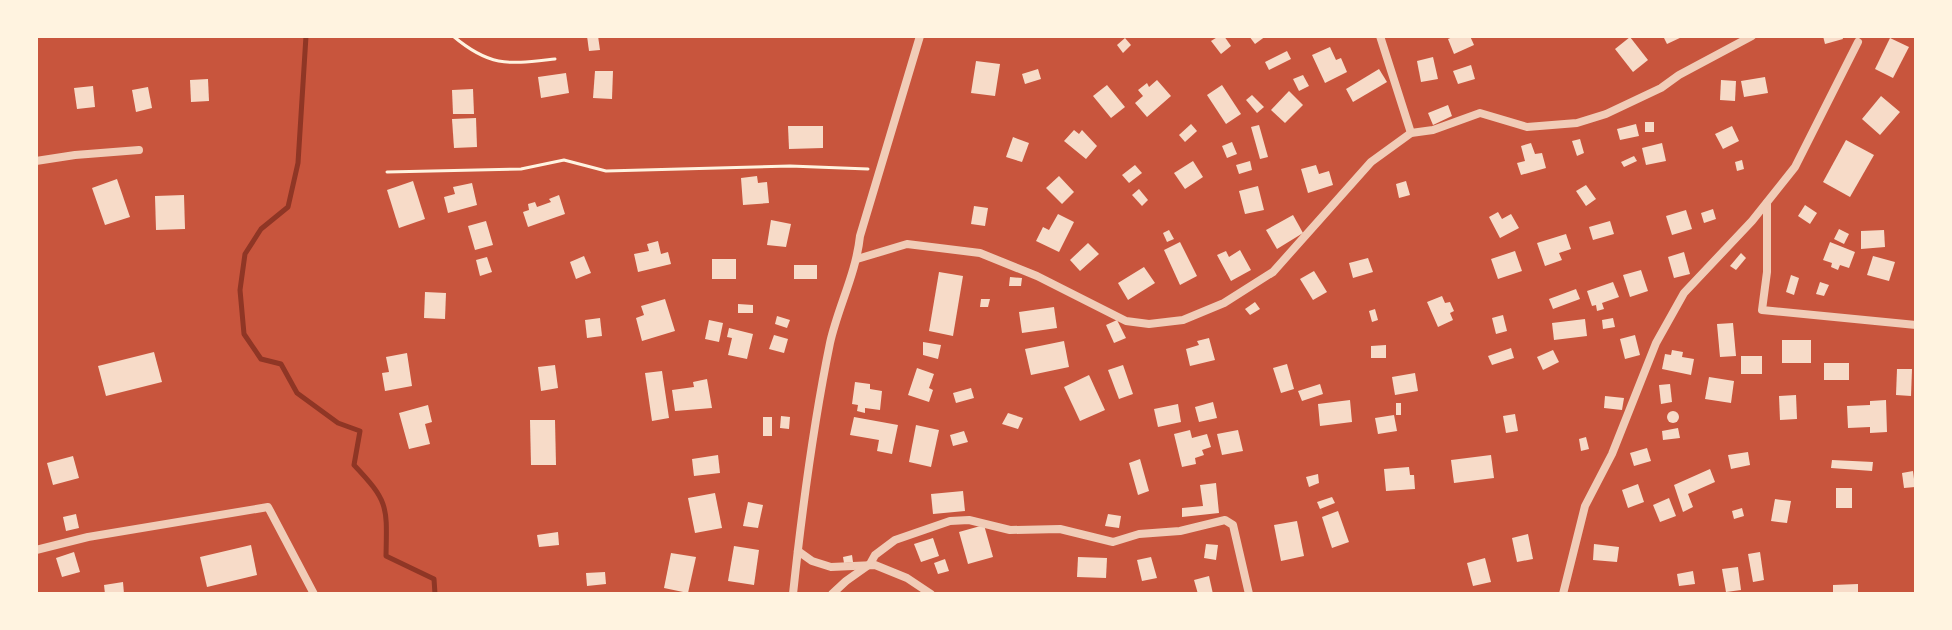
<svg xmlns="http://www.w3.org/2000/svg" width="1952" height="630" font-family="'Alegreya Sans',sans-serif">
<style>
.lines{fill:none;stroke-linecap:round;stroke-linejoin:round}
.stream{stroke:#8f3625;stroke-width:5}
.building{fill:#f7dbc8}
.path{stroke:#fff3e0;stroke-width:3}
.minor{stroke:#f1ccb7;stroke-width:8}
</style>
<rect width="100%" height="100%" fill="#c8553d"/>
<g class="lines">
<path class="stream" d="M 306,36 L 298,163 L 288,207 L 261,229 L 245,254 L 240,290 L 244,334 L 261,359 L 281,364 L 297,393 L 338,423 L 360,431 L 354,465 C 389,502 387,506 386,556 L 434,579 L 435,594"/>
</g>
<g class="building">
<path d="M 587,36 L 598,36 L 600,50 L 589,51 Z"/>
<path d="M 1219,36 L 1224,36 L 1231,46 L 1221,54 L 1211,41 Z"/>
<path d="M 1249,36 L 1266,36 L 1255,44 Z"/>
<path d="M 1455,36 L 1470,36 L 1474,45 L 1454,54 L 1448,39 Z"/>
<path d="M 1663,36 L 1684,36 L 1667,44 Z"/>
<path d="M 1823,36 L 1842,36 L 1843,39 L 1825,44 Z"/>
<path d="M 1630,37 L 1648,60 L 1633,72 L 1615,49 Z"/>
<path d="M 1125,38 L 1131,45 L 1123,53 L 1117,45 Z"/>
<path d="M 1890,38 L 1909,47 L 1893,78 L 1875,69 Z"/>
<path d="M 1330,47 L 1336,60 L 1341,58 L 1347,72 L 1325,83 L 1312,55 Z"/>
<path d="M 1287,51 L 1291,59 L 1269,70 L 1265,62 Z"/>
<path d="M 1433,57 L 1438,79 L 1421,82 L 1417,61 Z"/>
<path d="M 976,61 L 1000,64 L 995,96 L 971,93 Z"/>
<path d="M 1471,65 L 1475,79 L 1458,84 L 1453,71 Z"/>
<path d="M 1038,69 L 1041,79 L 1025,84 L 1022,74 Z"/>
<path d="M 1379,69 L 1387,82 L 1353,102 L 1346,89 Z"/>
<path d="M 595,71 L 613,71 L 612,99 L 593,98 Z"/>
<path d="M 566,73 L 569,93 L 541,98 L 538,77 Z"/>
<path d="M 1303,75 L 1309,86 L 1299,91 L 1293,79 Z"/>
<path d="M 1765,77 L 1768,93 L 1744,97 L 1741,81 Z"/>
<path d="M 208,79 L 209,101 L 191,102 L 190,80 Z"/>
<path d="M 1157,80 L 1171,96 L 1147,117 L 1135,103 L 1143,96 L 1138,90 L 1147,83 L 1149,87 Z"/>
<path d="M 1721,80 L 1736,81 L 1735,101 L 1720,100 Z"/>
<path d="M 1107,85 L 1125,107 L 1111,118 L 1093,96 Z"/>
<path d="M 1222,85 L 1241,114 L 1226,124 L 1207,95 Z"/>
<path d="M 93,86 L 95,107 L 77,109 L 74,88 Z"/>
<path d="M 148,87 L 152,108 L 136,112 L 132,90 Z"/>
<path d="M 473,89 L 474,114 L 453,114 L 452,90 Z"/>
<path d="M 1289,91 L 1303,105 L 1285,123 L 1271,110 Z"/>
<path d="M 1252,95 L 1264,107 L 1257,113 L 1246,100 Z"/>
<path d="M 1881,96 L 1900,112 L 1880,135 L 1862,119 Z"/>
<path d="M 1448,105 L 1452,116 L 1433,125 L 1428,113 Z"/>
<path d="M 476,118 L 477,147 L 454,148 L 452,119 Z"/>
<rect x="1645" y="122" width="9" height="10"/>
<path d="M 1191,124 L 1197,131 L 1185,142 L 1179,135 Z"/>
<path d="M 1636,124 L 1639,136 L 1620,140 L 1617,129 Z"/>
<path d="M 1259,125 L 1268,157 L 1260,159 L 1251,127 Z"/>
<path d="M 788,126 L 823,126 L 823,148 L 789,149 Z"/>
<path d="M 1732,126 L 1739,141 L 1723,149 L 1715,134 Z"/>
<path d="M 1074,130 L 1079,134 L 1082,130 L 1097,146 L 1086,159 L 1064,141 Z"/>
<path d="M 1013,137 L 1029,143 L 1022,162 L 1006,157 Z"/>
<path d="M 1580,139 L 1584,153 L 1577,156 L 1572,141 Z"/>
<path d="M 1846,140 L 1874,155 L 1850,197 L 1823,182 Z"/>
<path d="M 1232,142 L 1237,154 L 1227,158 L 1222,146 Z"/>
<path d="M 1531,143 L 1535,154 L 1542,153 L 1546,168 L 1521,175 L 1517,163 L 1525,161 L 1521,146 Z"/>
<path d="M 1662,143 L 1666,161 L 1646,165 L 1642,148 Z"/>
<path d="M 1634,156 L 1637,161 L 1624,167 L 1621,162 Z"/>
<path d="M 1742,160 L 1744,169 L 1737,171 L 1735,162 Z"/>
<path d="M 1193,161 L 1203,177 L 1185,189 L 1174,173 Z"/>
<path d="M 1250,161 L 1252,170 L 1239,174 L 1236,165 Z"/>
<path d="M 1135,165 L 1142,173 L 1129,183 L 1122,175 Z"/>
<path d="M 1316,165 L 1319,174 L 1329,171 L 1333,185 L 1308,193 L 1301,169 Z"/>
<path d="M 757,176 L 758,183 L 767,182 L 769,203 L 743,205 L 741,178 Z"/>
<path d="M 1059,176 L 1074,192 L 1062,204 L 1046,188 Z"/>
<path d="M 117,179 L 130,217 L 105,225 L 92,188 Z"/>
<path d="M 413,181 L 425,219 L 399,228 L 387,190 Z"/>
<path d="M 1406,181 L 1410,195 L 1399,198 L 1396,184 Z"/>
<path d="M 472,183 L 477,205 L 448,213 L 444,197 L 455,194 L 453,187 Z"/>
<path d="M 1586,185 L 1596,199 L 1586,206 L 1576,191 Z"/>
<path d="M 1258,186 L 1264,210 L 1245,214 L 1239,191 Z"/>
<path d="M 1139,189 L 1148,200 L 1142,206 L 1132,195 Z"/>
<path d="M 184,195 L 185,229 L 156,230 L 155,196 Z"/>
<path d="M 559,195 L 565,214 L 528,227 L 523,212 L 529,210 L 528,204 L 535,202 L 537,207 L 551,202 L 549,199 Z"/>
<path d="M 1805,205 L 1817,213 L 1810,224 L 1798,216 Z"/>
<path d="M 974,206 L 988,208 L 985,226 L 971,224 Z"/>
<path d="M 1713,209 L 1716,219 L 1704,223 L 1701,213 Z"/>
<path d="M 1686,210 L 1692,229 L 1672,235 L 1666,216 Z"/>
<path d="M 1498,212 L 1502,219 L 1511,214 L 1519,228 L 1500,238 L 1489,217 Z"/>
<path d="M 1058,214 L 1074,222 L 1059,252 L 1036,241 L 1043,227 L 1049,230 Z"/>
<path d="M 1293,215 L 1303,233 L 1277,249 L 1266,230 Z"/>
<path d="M 771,220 L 791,224 L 786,247 L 767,245 Z"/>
<path d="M 486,221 L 493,245 L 475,250 L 468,226 Z"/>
<path d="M 1610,221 L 1614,234 L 1593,240 L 1589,227 Z"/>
<path d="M 1839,229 L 1849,234 L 1844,244 L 1834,239 Z"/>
<path d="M 1169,230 L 1174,239 L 1167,242 L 1163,233 Z"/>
<path d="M 1884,230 L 1885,247 L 1861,249 L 1861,231 Z"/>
<path d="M 1566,234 L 1571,249 L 1559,253 L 1562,260 L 1545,266 L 1537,243 Z"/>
<path d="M 658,241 L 661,254 L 668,252 L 671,264 L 638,272 L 634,254 L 649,251 L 647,244 Z"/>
<path d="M 1180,242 L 1197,276 L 1180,285 L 1164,250 Z"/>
<path d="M 1830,242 L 1855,252 L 1849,268 L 1840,265 L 1838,270 L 1831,267 L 1832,263 L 1823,260 Z"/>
<path d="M 1088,243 L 1099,254 L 1080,271 L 1070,260 Z"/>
<path d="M 1240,250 L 1251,270 L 1231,281 L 1217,255 L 1226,251 L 1229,257 Z"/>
<path d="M 1515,251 L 1522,271 L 1498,279 L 1491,259 Z"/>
<path d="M 1684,252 L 1690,274 L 1674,278 L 1668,257 Z"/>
<path d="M 1741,253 L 1746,258 L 1736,270 L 1730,266 Z"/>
<path d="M 584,256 L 591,273 L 576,279 L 570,262 Z"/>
<path d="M 1873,256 L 1895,262 L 1889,281 L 1867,275 Z"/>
<path d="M 487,257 L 492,272 L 480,276 L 476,260 Z"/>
<path d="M 1368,258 L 1373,272 L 1353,278 L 1349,263 Z"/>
<rect x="712" y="259" width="24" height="20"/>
<rect x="794" y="265" width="23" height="14"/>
<path d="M 1144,267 L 1155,283 L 1128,300 L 1118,283 Z"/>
<path d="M 1641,270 L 1648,291 L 1630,297 L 1623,275 Z"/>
<path d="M 1314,271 L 1327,292 L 1313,300 L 1300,279 Z"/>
<path d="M 939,272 L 963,276 L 953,336 L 929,331 Z"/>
<path d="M 1791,275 L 1799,278 L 1794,295 L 1786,292 Z"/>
<path d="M 1010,277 L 1022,278 L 1021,286 L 1009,286 Z"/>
<path d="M 1613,282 L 1619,297 L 1602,303 L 1604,309 L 1597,311 L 1596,305 L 1592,306 L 1587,291 Z"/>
<path d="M 1820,282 L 1829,285 L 1824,296 L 1816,294 Z"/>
<path d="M 1576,289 L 1580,299 L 1553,309 L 1549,299 Z"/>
<path d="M 425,292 L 446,293 L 445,319 L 424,318 Z"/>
<path d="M 1442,296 L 1445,303 L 1450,302 L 1454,311 L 1450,313 L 1453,320 L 1438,327 L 1427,302 Z"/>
<path d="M 665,299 L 675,331 L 642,341 L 636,318 L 644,315 L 641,306 Z"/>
<path d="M 981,299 L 990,299 L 988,307 L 980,307 Z"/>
<path d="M 1255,302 L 1260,309 L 1250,315 L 1245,309 Z"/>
<path d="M 738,304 L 753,305 L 753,313 L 738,313 Z"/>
<path d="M 1054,307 L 1057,328 L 1022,333 L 1019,312 Z"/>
<path d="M 1375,309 L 1378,320 L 1372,322 L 1369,311 Z"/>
<path d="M 1503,315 L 1507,331 L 1496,334 L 1492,318 Z"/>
<path d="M 777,316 L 790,320 L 787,328 L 775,324 Z"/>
<path d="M 600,318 L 602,336 L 587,338 L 585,320 Z"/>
<path d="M 1613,318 L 1615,327 L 1603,329 L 1602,320 Z"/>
<path d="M 1585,319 L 1587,336 L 1554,340 L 1552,323 Z"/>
<path d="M 709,320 L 723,323 L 719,342 L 705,339 Z"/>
<path d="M 1117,320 L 1126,338 L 1114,343 L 1106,325 Z"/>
<path d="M 1733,323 L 1736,356 L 1720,357 L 1717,324 Z"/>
<path d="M 729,328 L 753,334 L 747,359 L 728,355 L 732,338 L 727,337 Z"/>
<path d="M 774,335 L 788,339 L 784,353 L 769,349 Z"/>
<path d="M 1635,335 L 1640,355 L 1625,359 L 1620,339 Z"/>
<path d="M 1209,338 L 1215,360 L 1190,366 L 1186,349 L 1199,345 L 1197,341 Z"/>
<rect x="1782" y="340" width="29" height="23"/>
<path d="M 1064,341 L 1069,367 L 1031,375 L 1025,349 Z"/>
<path d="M 923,342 L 941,345 L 938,359 L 923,355 Z"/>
<path d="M 1386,345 L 1386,358 L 1371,358 L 1371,346 Z"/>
<path d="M 1511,348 L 1514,358 L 1492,365 L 1488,356 Z"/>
<path d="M 1553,350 L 1559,362 L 1543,370 L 1537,357 Z"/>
<path d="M 1672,350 L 1683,352 L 1682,357 L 1694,359 L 1691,375 L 1662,369 L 1665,354 L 1671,355 Z"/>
<path d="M 154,352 L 162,382 L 106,396 L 98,366 Z"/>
<path d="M 407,353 L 412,386 L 385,391 L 382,373 L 389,372 L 386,357 Z"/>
<rect x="1741" y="356" width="21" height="18"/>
<rect x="1824" y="363" width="25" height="17"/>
<path d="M 1287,364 L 1294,389 L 1281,393 L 1273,368 Z"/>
<path d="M 555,365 L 558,388 L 541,391 L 538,367 Z"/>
<path d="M 1123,365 L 1133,394 L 1119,399 L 1108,370 Z"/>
<path d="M 917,368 L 934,374 L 929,388 L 933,390 L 929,402 L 908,395 Z"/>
<path d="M 1897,369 L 1912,369 L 1911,396 L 1896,395 Z"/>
<path d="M 662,371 L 669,418 L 652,421 L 645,373 Z"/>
<path d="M 1415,373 L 1418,391 L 1395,395 L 1392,377 Z"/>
<path d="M 1089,375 L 1105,410 L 1080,421 L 1064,387 Z"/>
<path d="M 1709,377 L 1734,381 L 1731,403 L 1705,399 Z"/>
<path d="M 707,379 L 712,408 L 675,411 L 672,390 L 694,387 L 693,382 Z"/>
<path d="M 855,382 L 870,384 L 870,389 L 882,391 L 880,410 L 865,408 L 865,413 L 857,411 L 858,405 L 852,404 Z"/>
<path d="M 1320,384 L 1323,394 L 1302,401 L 1298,391 Z"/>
<path d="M 1670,384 L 1672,402 L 1661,404 L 1659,385 Z"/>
<path d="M 971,388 L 974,398 L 956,403 L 953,393 Z"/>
<path d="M 1796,395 L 1797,419 L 1780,420 L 1779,396 Z"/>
<path d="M 1605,396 L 1624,398 L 1622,410 L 1604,408 Z"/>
<path d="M 1350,400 L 1352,422 L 1320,426 L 1318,404 Z"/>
<path d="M 1886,400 L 1887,432 L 1870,433 L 1870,427 L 1848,428 L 1847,406 L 1870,405 L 1870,401 Z"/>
<path d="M 1213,402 L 1217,418 L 1199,422 L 1195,407 Z"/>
<rect x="1396" y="403" width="5" height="12"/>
<path d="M 1178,404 L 1181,422 L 1158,427 L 1154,409 Z"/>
<path d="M 428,405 L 432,422 L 425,424 L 430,444 L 409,449 L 399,413 Z"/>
<circle cx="1673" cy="417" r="6"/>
<path d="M 1008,413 L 1023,418 L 1018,429 L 1002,424 Z"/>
<path d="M 1515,414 L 1518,431 L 1506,433 L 1503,416 Z"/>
<path d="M 1394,415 L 1397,431 L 1378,434 L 1375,418 Z"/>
<path d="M 781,416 L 790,417 L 789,429 L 780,428 Z"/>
<rect x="763" y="417" width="9" height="19"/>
<path d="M 854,417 L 898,425 L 892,454 L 877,451 L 879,440 L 850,435 Z"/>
<path d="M 530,420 L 555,420 L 556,465 L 531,465 Z"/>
<path d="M 916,425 L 939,430 L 931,467 L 909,462 Z"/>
<path d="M 1678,428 L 1680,438 L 1663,440 L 1662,431 Z"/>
<path d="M 1190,430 L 1192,438 L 1207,434 L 1211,447 L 1202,450 L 1204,455 L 1195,458 L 1196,464 L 1182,467 L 1174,434 Z"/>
<path d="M 1238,430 L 1243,451 L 1222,455 L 1217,434 Z"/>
<path d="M 964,431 L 968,442 L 953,446 L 950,435 Z"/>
<path d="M 1586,437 L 1589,449 L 1581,451 L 1579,439 Z"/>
<path d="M 1647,448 L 1651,461 L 1634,466 L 1630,453 Z"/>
<path d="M 1748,452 L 1750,465 L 1731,469 L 1728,455 Z"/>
<path d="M 718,455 L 720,473 L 694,476 L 692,459 Z"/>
<path d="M 1491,455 L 1494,478 L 1454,483 L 1451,460 Z"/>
<path d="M 73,456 L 79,478 L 53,485 L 47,463 Z"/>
<path d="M 1140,459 L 1149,491 L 1138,495 L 1129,463 Z"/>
<path d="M 1832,460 L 1873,462 L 1872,471 L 1831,468 Z"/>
<path d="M 1409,467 L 1410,475 L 1414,475 L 1415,489 L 1386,491 L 1384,469 Z"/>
<path d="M 1710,469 L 1715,482 L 1688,494 L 1693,507 L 1683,512 L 1674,485 Z"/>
<path d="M 1913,471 L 1915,487 L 1904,488 L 1902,473 Z"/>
<path d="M 1318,474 L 1319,483 L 1309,487 L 1306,477 Z"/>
<path d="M 1216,483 L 1219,513 L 1182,517 L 1182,508 L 1203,506 L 1200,485 Z"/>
<path d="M 1638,484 L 1644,502 L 1628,508 L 1622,490 Z"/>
<rect x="1836" y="488" width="16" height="20"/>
<path d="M 963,491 L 965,511 L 933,514 L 931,494 Z"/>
<path d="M 715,493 L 722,528 L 695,533 L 688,498 Z"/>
<path d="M 1332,497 L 1335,503 L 1320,509 L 1317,502 Z"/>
<path d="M 1669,498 L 1676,516 L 1660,522 L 1653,505 Z"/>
<path d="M 1775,499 L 1791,501 L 1787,523 L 1771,521 Z"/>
<path d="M 748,502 L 763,505 L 758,528 L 743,526 Z"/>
<path d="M 1742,508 L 1744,516 L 1734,519 L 1732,511 Z"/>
<path d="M 1338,511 L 1349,542 L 1332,548 L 1322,517 Z"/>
<path d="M 76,514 L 79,528 L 66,531 L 63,517 Z"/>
<path d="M 1108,514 L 1121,516 L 1119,528 L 1105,526 Z"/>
<path d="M 1297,521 L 1304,556 L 1281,561 L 1274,525 Z"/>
<path d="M 984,525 L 993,557 L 968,564 L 959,532 Z"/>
<path d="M 558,532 L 559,545 L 539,547 L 537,535 Z"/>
<path d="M 1528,534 L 1533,559 L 1517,562 L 1512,538 Z"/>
<path d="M 933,538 L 939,556 L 921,562 L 914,544 Z"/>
<path d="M 1206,544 L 1218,545 L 1216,560 L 1204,558 Z"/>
<path d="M 1594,544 L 1619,547 L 1617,562 L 1593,560 Z"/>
<path d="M 251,545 L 257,575 L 207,587 L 200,557 Z"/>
<path d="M 734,546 L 759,550 L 754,585 L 728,581 Z"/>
<path d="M 74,552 L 80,572 L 62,577 L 56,558 Z"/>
<path d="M 1760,552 L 1764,580 L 1753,582 L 1748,554 Z"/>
<path d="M 671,553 L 696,557 L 688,593 L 664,588 Z"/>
<path d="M 852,555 L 853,562 L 844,563 L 843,557 Z"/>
<path d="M 1078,557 L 1107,558 L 1106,578 L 1077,577 Z"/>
<path d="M 1151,557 L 1157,578 L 1142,581 L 1137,560 Z"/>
<path d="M 1485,558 L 1491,582 L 1473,586 L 1467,563 Z"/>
<path d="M 945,559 L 949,571 L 938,574 L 934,563 Z"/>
<path d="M 1738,567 L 1741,590 L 1726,592 L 1722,569 Z"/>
<path d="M 1693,571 L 1695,584 L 1679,586 L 1677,574 Z"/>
<path d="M 605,572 L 606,584 L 587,586 L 586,573 Z"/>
<path d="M 1209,576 L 1213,594 L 1198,594 L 1194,580 Z"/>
<path d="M 123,582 L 124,594 L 105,594 L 104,585 Z"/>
<path d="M 1858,584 L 1858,594 L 1833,594 L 1833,585 Z"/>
</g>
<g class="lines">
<g class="path">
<path d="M 453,36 C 491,68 509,64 555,59"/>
<path d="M 387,172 L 521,169 L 564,160 L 606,171 L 790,166 L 868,169"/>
</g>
<g class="minor">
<path d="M 1380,36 L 1411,133"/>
<path d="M 36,161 L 75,155 L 139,150"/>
<path d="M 1767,203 L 1767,272 L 1762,310 L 1916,325"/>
<path d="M 857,259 L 907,244 L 980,253 L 1037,276 L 1126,321 L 1149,324 L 1183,320 L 1224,303 L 1273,272 L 1371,162 L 1411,133 L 1433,130 L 1480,113 L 1527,127 L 1577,123 L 1606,114 L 1661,88 L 1679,75 L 1752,36"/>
<path d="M 36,550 L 88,537 L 268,507 L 314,594"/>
<path d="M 798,551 L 812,561 L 831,567 L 875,565 L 907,578 L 931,594"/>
<path d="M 793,594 C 802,510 813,426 830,343 C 838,307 856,274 860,236 L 920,36"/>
<path d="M 832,594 L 846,581 L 870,564 L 875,555 L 895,540 L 950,521 L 969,520 L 1010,530 L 1060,529 L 1113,542 L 1139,534 L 1180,531 L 1225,520 L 1233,525 L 1249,594"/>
<path d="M 1563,594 L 1585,506 L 1612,454 L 1656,343 L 1684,293 L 1752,221 L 1795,167 L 1858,42"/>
</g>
</g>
<rect width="1952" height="630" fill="none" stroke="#fff3e0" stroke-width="76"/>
</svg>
